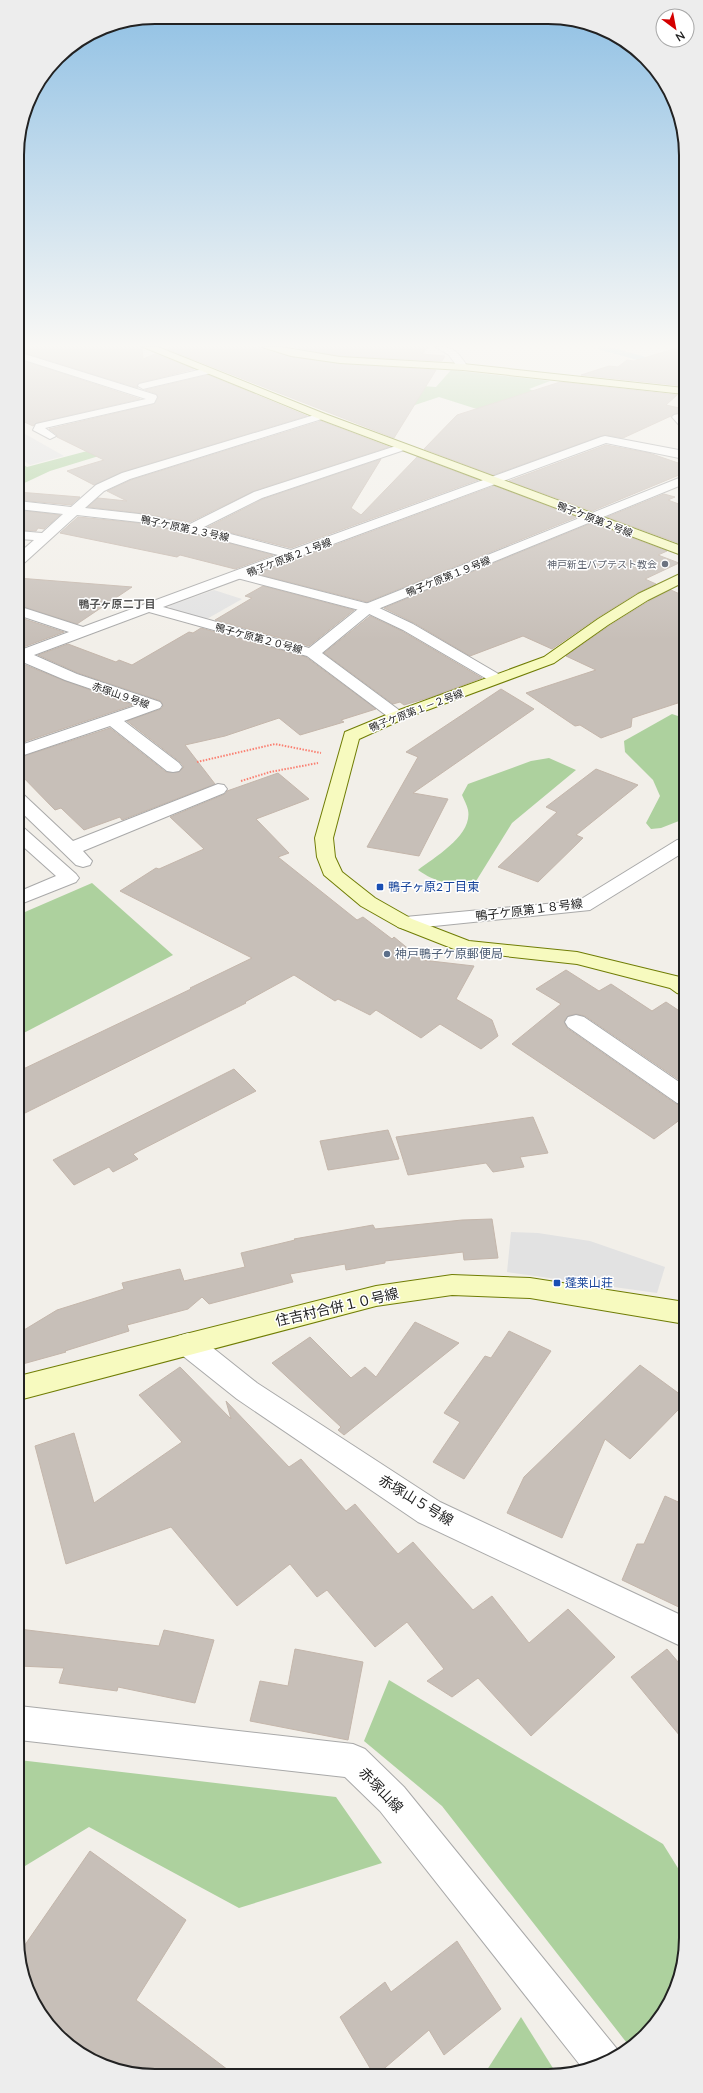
<svg xmlns="http://www.w3.org/2000/svg" width="703" height="2093" font-family="Lato,'Noto Sans JP',sans-serif">
<style>
.forest{fill:#add19e}
.parking{fill:#e2e2e2}
.lines{fill:none;stroke-linecap:round;stroke-linejoin:round}
.stream{stroke:#aad3df;stroke-width:5}
.building{fill:#c7bfb8;stroke:#c4b6ab}
.lane-casing{stroke:#a9a9a9;stroke-width:2}
.street-casing{stroke:#a9a9a9;stroke-width:2}
.secondary-casing{stroke:#707d05;stroke-width:2}
.path{stroke:#fa8072;stroke-width:2;stroke-dasharray:1.5 1.5;stroke-linecap:butt}
.lane{fill:#fff;fill-rule:evenodd}
.street{fill:#fff;fill-rule:evenodd}
.secondary{fill:#f7fabf;fill-rule:evenodd}
.worship-dot{fill:#6b7280;stroke:#fff;stroke-width:1.5}
.transit-dot{fill:#1a4fb4;stroke:#fff;stroke-width:1.5}
.service-dot{fill:#5c6f8a;stroke:#fff;stroke-width:1.5}
.labels{text-anchor:middle;stroke-width:3;stroke-linejoin:round;paint-order:stroke}
.far-street-label{font-size:10px;fill:#222;stroke:#fff}
.far-worship-label{font-size:10px;fill:#5b616d;stroke:#fff;text-anchor:end}
.far-neighbourhood-label{font-size:11px;font-weight:bold;fill:#555;stroke:#fff}
.transit-label{font-size:12px;fill:#164399;stroke:#fff;text-anchor:start}
.street-label{font-size:12px;fill:#222;stroke:#fff}
.service-label{font-size:12px;fill:#4e5e75;stroke:#fff;text-anchor:start}
.near-street-label{font-size:14px;fill:#222;stroke:#fff}
.rim{fill:none;stroke:#222;stroke-width:2}
</style>
<rect width="100%" height="100%" fill="#f2efe9"/>
<g class="forest">
<path d="M 451,370 L 550,381 L 529,389 L 536,392 L 483,411 L 439,397 L 400,410 L 307,378 L 436,387 Z"/>
<path d="M 121,442 L 128,447 L 50,471 L 18,486 L 18,461 L 27,467 Z"/>
<path d="M 672,714 L 684,718 L 684,819 L 661,828 L 651,829 L 646,823 L 660,796 L 653,780 L 625,752 L 624,741 Z"/>
<path d="M 549,758 L 576,770 L 512,823 L 473,886 C 451,884 436,883 418,870 C 435,857 473,835 468,810 C 467,805 464,800 462,795 L 468,784 L 531,761 Z"/>
<path d="M 92,883 L 173,955 L 18,1036 L 18,915 Z"/>
<path d="M 389,1680 L 663,1844 L 686,1881 L 686,1947 L 676,1991 L 652,2029 L 630,2047 L 442,1806 L 364,1741 Z"/>
<path d="M 19,1760 L 336,1797 L 382,1863 L 239,1908 L 89,1827 L 25,1866 L 20,1864 Z"/>
<path d="M 521,2017 L 556,2073 L 485,2073 Z"/>
</g>
<g class="parking">
<path d="M 18,430 L 64,456 L 30,465 L 18,457 Z"/>
<path d="M 214,590 L 242,599 L 205,620 L 172,610 L 169,606 Z"/>
<path d="M 511,1232 L 538,1233 L 590,1241 L 665,1267 L 657,1293 L 507,1272 Z"/>
</g>
<g class="lines">
<path class="stream" d="M 600,347 L 654,362"/>
</g>
<g class="building">
<path d="M 18,347 L 142,347 L 143,359 L 155,354 L 194,369 L 139,383 L 137,386 L 138,388 L 18,351 Z"/>
<path d="M 170,347 L 261,347 L 291,357 L 340,364 L 436,370 L 394,438 L 167,349 Z"/>
<path d="M 293,347 L 428,347 L 422,354 L 445,356 L 442,361 L 340,356 Z"/>
<path d="M 680,347 L 684,347 L 684,386 L 581,375 L 609,366 L 618,367 L 627,360 L 634,361 Z"/>
<path d="M 18,359 L 140,399 L 36,423 L 33,426 L 18,419 Z"/>
<path d="M 208,375 L 307,416 L 122,472 L 94,485 L 67,471 L 104,460 L 57,437 L 57,435 L 49,429 L 154,404 L 158,398 L 157,394 L 145,390 Z"/>
<path d="M 560,382 L 677,395 L 666,405 L 684,409 L 684,410 L 623,438 L 605,435 L 601,436 L 493,475 L 424,449 L 457,415 Z"/>
<path d="M 321,421 L 389,447 L 254,491 L 190,522 L 139,513 L 88,507 L 98,498 L 127,501 L 107,491 L 131,480 Z"/>
<path d="M 606,445 L 649,453 L 684,465 L 684,473 L 592,511 L 509,481 Z"/>
<path d="M 417,457 L 478,480 L 291,548 L 208,527 L 263,499 L 381,459 L 351,508 L 361,515 Z"/>
<path d="M 494,486 L 577,517 L 367,602 L 257,574 Z"/>
<path d="M 18,492 L 80,497 L 71,505 L 18,500 Z"/>
<path d="M 664,494 L 675,497 L 668,500 L 684,506 L 684,543 L 681,544 L 607,517 Z"/>
<path d="M 18,510 L 60,515 L 44,529 L 38,528 L 36,531 L 18,530 Z"/>
<path d="M 78,517 L 139,523 L 191,533 L 273,555 L 235,569 L 180,555 L 177,557 L 60,533 Z"/>
<path d="M 592,523 L 667,551 L 658,555 L 679,563 L 645,579 L 656,584 L 637,593 L 597,618 L 552,649 L 523,636 L 470,656 L 414,623 L 384,608 Z"/>
<path d="M 18,578 L 132,587 L 77,624 L 18,605 Z"/>
<path d="M 263,586 L 354,610 L 309,646 L 215,620 L 252,598 L 245,596 Z"/>
<path d="M 671,590 L 684,596 L 684,701 L 632,718 L 631,727 L 601,738 L 580,725 L 575,726 L 526,693 L 596,670 L 566,656 L 609,626 L 649,601 Z"/>
<path d="M 370,616 L 402,631 L 482,678 L 431,697 L 404,705 L 400,702 L 393,704 L 324,653 Z"/>
<path d="M 18,617 L 64,632 L 18,649 Z"/>
<path d="M 201,628 L 306,657 L 376,709 L 341,720 L 344,722 L 300,735 L 279,718 L 225,736 L 185,745 L 215,784 L 122,820 L 120,817 L 84,830 L 61,808 L 55,810 L 18,772 L 18,758 L 110,728 L 166,772 L 179,772 L 184,767 L 180,762 L 127,721 L 161,709 L 163,706 L 161,701 L 78,673 L 38,655 L 68,644 L 116,662 L 119,660 L 132,665 L 189,632 L 193,633 Z"/>
<path d="M 18,662 L 65,681 L 133,705 L 18,744 Z"/>
<path d="M 501,689 L 534,709 L 413,793 L 448,799 L 419,856 L 367,847 L 418,757 L 406,752 Z"/>
<path d="M 596,769 L 638,785 L 576,835 L 583,838 L 538,882 L 498,867 L 557,812 L 546,807 Z"/>
<path d="M 278,773 L 309,799 L 256,819 L 289,853 L 278,857 L 357,920 L 363,917 L 392,939 L 394,937 L 422,960 L 474,966 L 456,999 L 492,1020 L 498,1036 L 481,1049 L 440,1024 L 421,1038 L 376,1010 L 370,1015 L 338,999 L 335,1001 L 294,975 L 245,1002 L 246,1003 L 19,1116 L 19,1071 L 191,989 L 190,988 L 252,958 L 120,891 L 156,868 L 159,869 L 204,849 L 170,817 L 225,794 L 227,791 Z"/>
<path d="M 566,970 L 599,991 L 611,984 L 652,1011 L 666,1002 L 684,1014 L 685,1084 L 585,1016 L 576,1014 L 568,1016 L 564,1021 L 567,1028 L 676,1104 L 685,1106 L 685,1116 L 654,1139 L 512,1044 L 561,1004 L 536,989 Z"/>
<path d="M 234,1069 L 256,1091 L 133,1154 L 138,1159 L 113,1172 L 109,1167 L 74,1185 L 53,1160 Z"/>
<path d="M 533,1117 L 548,1153 L 520,1157 L 524,1167 L 493,1172 L 486,1163 L 408,1175 L 396,1137 Z"/>
<path d="M 388,1130 L 399,1159 L 328,1170 L 320,1141 Z"/>
<path d="M 492,1219 L 498,1258 L 464,1260 L 463,1252 L 385,1261 L 385,1263 L 346,1270 L 345,1264 L 290,1274 L 293,1282 L 209,1304 L 202,1297 L 188,1309 L 127,1325 L 129,1331 L 65,1351 L 66,1352 L 19,1365 L 19,1333 L 57,1310 L 124,1289 L 122,1283 L 180,1269 L 184,1281 L 245,1267 L 241,1253 L 295,1240 L 294,1239 L 373,1225 L 375,1229 L 462,1220 Z"/>
<path d="M 415,1322 L 459,1343 L 344,1435 L 338,1430 L 341,1427 L 272,1363 L 310,1337 L 351,1378 L 365,1367 L 376,1377 Z"/>
<path d="M 509,1331 L 551,1351 L 464,1479 L 433,1462 L 460,1422 L 444,1413 L 485,1356 L 491,1358 Z"/>
<path d="M 640,1365 L 681,1395 L 681,1407 L 630,1459 L 605,1439 L 562,1538 L 507,1513 L 524,1477 Z"/>
<path d="M 180,1367 L 231,1419 L 226,1401 L 289,1467 L 301,1459 L 346,1511 L 355,1504 L 398,1554 L 413,1542 L 473,1610 L 492,1596 L 529,1643 L 568,1609 L 615,1657 L 531,1736 L 478,1678 L 452,1697 L 427,1681 L 444,1669 L 407,1622 L 375,1647 L 327,1590 L 317,1597 L 290,1564 L 237,1606 L 171,1527 L 66,1564 L 35,1446 L 74,1433 L 94,1503 L 182,1442 L 139,1395 Z"/>
<path d="M 665,1496 L 685,1505 L 685,1610 L 622,1580 L 637,1544 L 644,1544 Z"/>
<path d="M 19,1629 L 159,1646 L 164,1630 L 214,1640 L 195,1703 L 118,1687 L 117,1691 L 59,1683 L 64,1668 L 19,1666 Z"/>
<path d="M 295,1649 L 363,1662 L 348,1740 L 250,1721 L 260,1681 L 288,1686 Z"/>
<path d="M 667,1649 L 685,1670 L 685,1742 L 631,1677 Z"/>
<path d="M 90,1851 L 186,1920 L 136,2000 L 232,2073 L 128,2073 L 94,2062 L 58,2036 L 35,2007 L 20,1965 L 20,1952 Z"/>
<path d="M 457,1941 L 501,2009 L 444,2055 L 429,2030 L 379,2073 L 373,2073 L 340,2017 L 385,1982 L 391,1992 Z"/>
</g>
<g class="lines">
<defs>
<path id="lane" d="M 241,571 L 373,605 L 413,624 L 502,676 L 504,679 L 502,682 L 492,682 L 403,630 L 363,611 L 237,578 L 235,575 Z"/>
<g id="street">
<path d="M 436,347 C 456,347 457,352 468,367 L 467,369 L 459,369 L 449,355 Z"/>
<path d="M 18,352 L 156,395 L 157,397 L 154,403 L 45,428 L 56,436 L 50,439 L 33,430 L 36,424 L 146,399 L 18,358 Z"/>
<path d="M 207,368 L 212,371 L 211,373 L 143,389 L 138,386 L 139,384 Z"/>
<path d="M 321,413 L 327,416 L 325,418 L 130,479 L 104,491 L 85,508 L 139,514 L 190,524 L 254,492 L 399,445 L 407,445 L 409,447 L 407,449 L 262,498 L 204,527 L 291,550 L 601,437 L 605,436 L 684,451 L 684,459 L 606,443 L 163,607 L 309,648 L 363,605 L 684,476 L 684,484 L 373,611 L 322,653 L 403,713 L 405,716 L 403,719 L 391,719 L 307,656 L 149,612 L 34,655 L 77,674 L 160,702 L 162,705 L 160,708 L 124,721 L 179,763 L 182,767 L 179,771 L 173,772 L 167,771 L 110,726 L 18,757 L 18,746 L 138,705 L 65,680 L 18,660 L 18,651 L 69,632 L 18,615 L 18,606 L 83,627 L 278,555 L 191,532 L 139,522 L 77,515 L 23,564 L 18,565 L 18,554 L 34,540 L 18,539 L 18,531 L 42,533 L 63,514 L 18,509 L 18,501 L 71,507 L 96,485 L 122,473 Z"/>
<path d="M 684,413 L 684,427 L 680,426 L 672,417 L 674,415 Z"/>
<path d="M 218,784 L 224,785 L 227,789 L 224,793 L 83,851 L 92,861 L 90,865 L 83,867 L 76,865 L 18,809 L 18,794 L 24,795 L 73,841 Z"/>
<path d="M 18,827 L 24,828 L 76,874 L 79,878 L 76,882 L 18,905 L 18,892 L 56,876 L 18,842 Z"/>
<path d="M 684,839 L 684,852 L 590,910 L 405,929 L 398,927 L 395,923 L 398,919 L 405,917 L 578,901 L 677,840 Z"/>
<path d="M 576,1015 L 584,1017 L 685,1086 L 685,1105 L 677,1103 L 568,1027 L 565,1022 L 568,1017 Z"/>
<path d="M 188,1333 L 198,1336 L 257,1383 L 440,1502 L 685,1617 L 685,1648 L 418,1522 L 237,1399 L 178,1352 L 174,1344 L 178,1336 Z"/>
<path d="M 19,1706 L 353,1744 L 365,1749 L 404,1787 L 617,2049 L 620,2055 L 584,2070 L 380,1811 L 345,1777 L 19,1740 Z"/>
</g>
<g id="secondary">
<path d="M 143,347 L 158,347 L 325,414 L 684,547 L 684,556 L 317,418 Z"/>
<path d="M 262,347 L 281,347 L 340,357 L 463,364 L 684,388 L 684,394 L 463,370 L 340,363 L 291,356 Z"/>
<path d="M 684,572 L 684,582 L 648,600 L 608,625 L 554,663 L 403,719 L 359,739 L 333,838 L 335,857 L 342,872 L 375,898 L 412,919 L 469,941 L 577,952 L 684,978 L 684,995 L 677,993 L 670,988 L 577,964 L 459,951 L 398,927 L 361,906 L 324,875 L 317,857 L 315,838 L 345,732 L 391,713 L 544,657 L 598,619 L 638,594 Z"/>
<path d="M 452,1275 L 530,1278 L 685,1302 L 685,1324 L 530,1298 L 452,1295 L 376,1306 L 19,1400 L 19,1376 L 376,1286 Z"/>
</g>
</defs>
<use href="#lane" class="lane-casing"/>
<use href="#street" class="street-casing"/>
<use href="#secondary" class="secondary-casing"/>
<g class="path">
<path d="M 197,762 L 275,744 L 321,753"/>
<path d="M 241,781 L 270,772 L 318,763"/>
</g>
<use href="#lane" class="lane"/>
<use href="#street" class="street"/>
<use href="#secondary" class="secondary"/>
</g>
<linearGradient id="sky" x2="0" y2="1"><stop stop-color="#8fc0e4"/><stop offset="0.54" stop-color="#f9f8f5"/><stop offset="1" stop-color="#f9f8f5" stop-opacity="0"/></linearGradient>
<rect width="703" height="640" fill="url(#sky)"/>
<circle class="worship-dot" cx="665" cy="564" r="4"/>
<g class="transit-dot">
<rect x="376" y="883" width="8" height="8" rx="2"/>
<rect x="553" y="1279" width="8" height="8" rx="2"/>
</g>
<circle class="service-dot" cx="387" cy="954" r="4"/>
<g class="labels">
<g class="far-street-label">
<text transform="translate(595 519) rotate(21)" y="4">鴨子ケ原第２号線</text>
<text transform="translate(185 528) rotate(12)" y="4">鴨子ケ原第２３号線</text>
<text transform="translate(289 557) rotate(-21)" y="4">鴨子ケ原第２１号線</text>
<text transform="translate(448 576) rotate(-22)" y="4">鴨子ケ原第１９号線</text>
<text transform="translate(259 638) rotate(15)" y="4">鴨子ケ原第２０号線</text>
<text transform="translate(121 695) rotate(19)" y="4">赤塚山９号線</text>
<text transform="translate(416 710) rotate(-21)" y="4">鴨子ケ原第１－２号線</text>
</g>
<g class="far-worship-label">
<text x="657" y="568">神戸新生バプテスト教会</text>
</g>
<g class="far-neighbourhood-label">
<text x="117" y="608">鴨子ヶ原二丁目</text>
</g>
<g class="transit-label">
<text x="388" y="891">鴨子ヶ原2丁目東</text>
<text x="565" y="1287">蓬莱山荘</text>
</g>
<g class="street-label">
<text transform="translate(529 910) rotate(-7)" y="4">鴨子ケ原第１８号線</text>
</g>
<g class="service-label">
<text x="395" y="958">神戸鴨子ケ原郵便局</text>
</g>
<g class="near-street-label">
<text transform="translate(337 1307) rotate(-13)" y="5">住吉村合併１０号線</text>
<text transform="translate(416 1500) rotate(31)" y="5">赤塚山５号線</text>
<text transform="translate(381 1790) rotate(46)" y="5">赤塚山線</text>
</g>
</g>
<path d="M0 0H703V2093H0ZM155 24H548A131 131 0 0 1 679 155V1938A131 131 0 0 1 548 2069H155A131 131 0 0 1 24 1938V155A131 131 0 0 1 155 24Z" fill="#ededed" fill-rule="evenodd"/>
<path class="rim" d="M155 24H548A131 131 0 0 1 679 155V1938A131 131 0 0 1 548 2069H155A131 131 0 0 1 24 1938V155A131 131 0 0 1 155 24Z"/>
<g transform="translate(675 28) rotate(148)"><circle r="19" fill="#ffffff" stroke="#a7a7a7"/>
<path d="M0-3L7 15L0 10L-7 15Z" fill="#d40000"/>
<text y="-6" font-size="11" font-weight="bold" text-anchor="middle" fill="#222222">N</text>
</g>
</svg>
